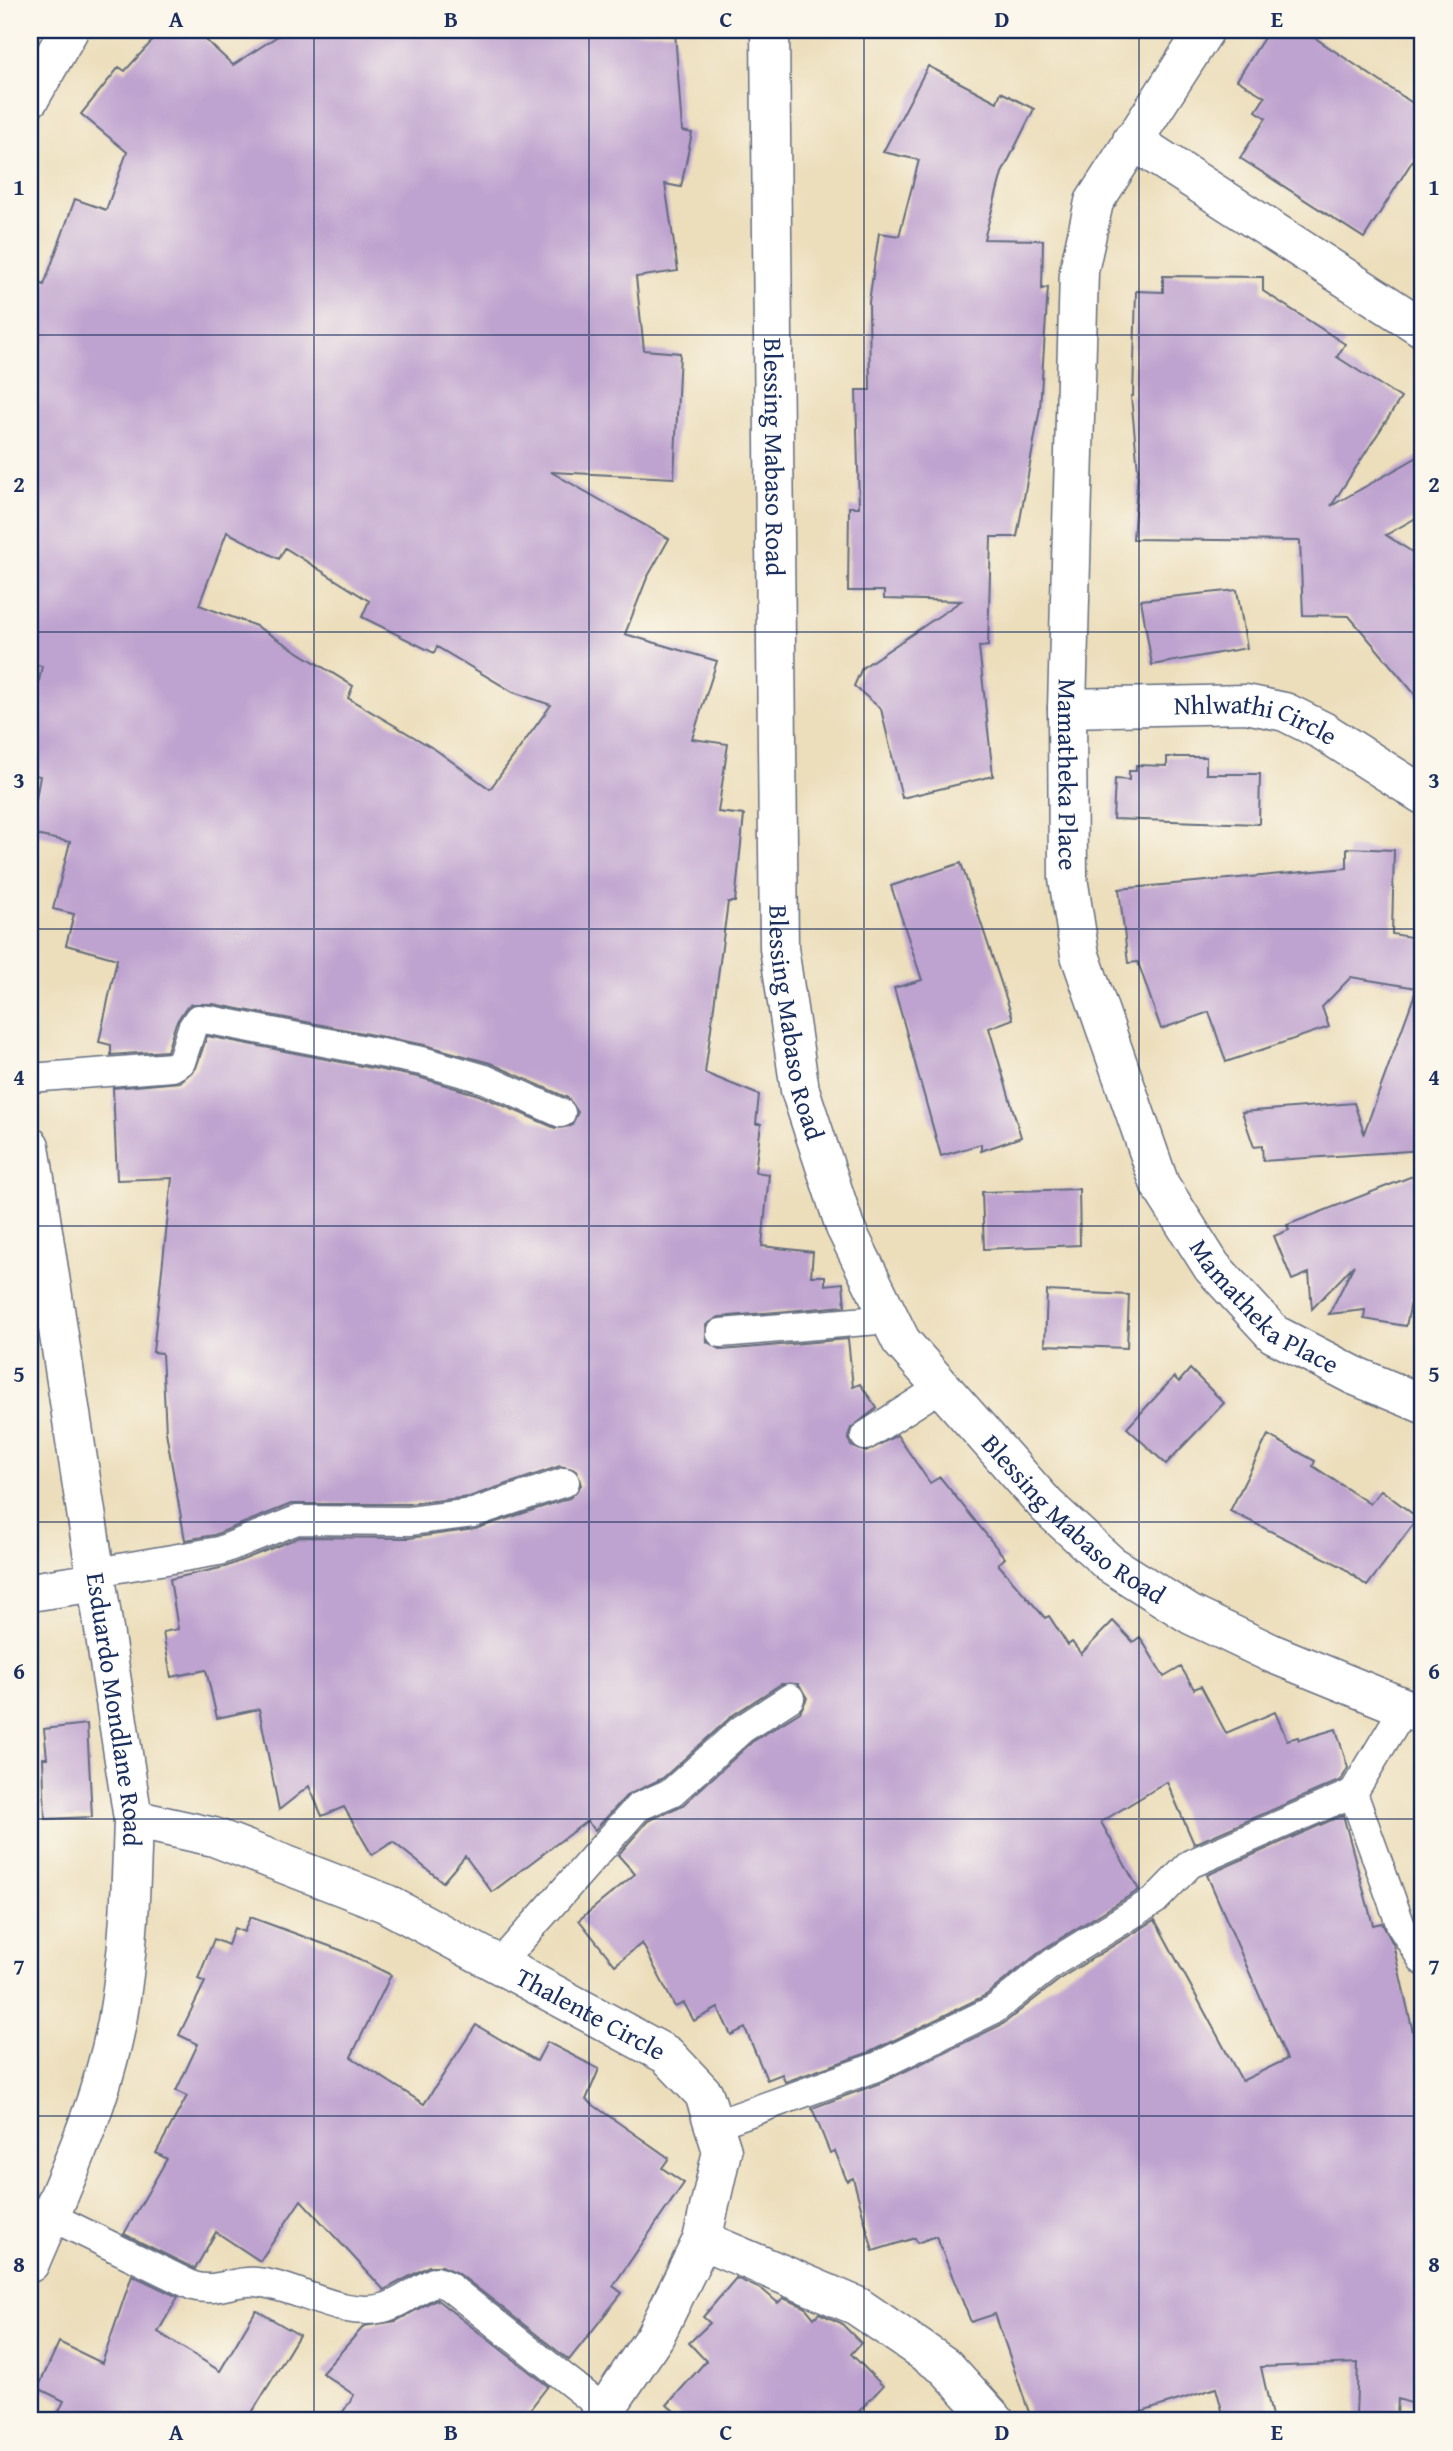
<svg xmlns="http://www.w3.org/2000/svg" width="1453" height="2451" font-family="'Gentium Book Plus',serif">
<style>
.building{fill:#bea2cf;fill-rule:evenodd}
.lines{fill:none;stroke-linecap:round;stroke-linejoin:round}
.lane-casing{stroke:#646c7f;stroke-width:31}
.street-casing{stroke:#646c7f;stroke-width:41}
.lane{stroke:#fff;stroke-width:28}
.street{stroke:#fff;stroke-width:38}
.grid{fill:none;stroke:#1b2f5e;stroke-width:2;stroke-opacity:0.55}
.labels{text-anchor:middle;stroke-width:7;stroke-linejoin:round;paint-order:stroke}
.street-label{font-size:26px;fill:#1b2f5e;stroke:#fbf7ec}
.neatline{fill:none;stroke:#1b2f5e;stroke-width:2.5}
.grid-label{font-size:23px;text-anchor:middle;font-weight:bold;fill:#1b2f5e}
</style>
<rect width="100%" height="100%" fill="#fbf7ec"/>
<filter id="ink" filterUnits="userSpaceOnUse"><feTurbulence type="fractalNoise" baseFrequency=".0143" numOctaves="2"/><feDisplacementMap in="SourceGraphic" scale="14" xChannelSelector="R" yChannelSelector="G"/><feConvolveMatrix kernelMatrix="1 2 1 2 8 2 1 2 1" color-interpolation-filters="sRGB"/></filter>
<filter id="wash" filterUnits="userSpaceOnUse"><feTurbulence type="fractalNoise" baseFrequency=".00686" numOctaves="4" result="noise"/><feDisplacementMap in="SourceGraphic" scale="28" xChannelSelector="R" yChannelSelector="G"/><feGaussianBlur stdDeviation="1.57" result="paint"/><feColorMatrix in="noise" values="0 0 0 0 0 0 0 0 0 0 0 0 0 0 0 0 0 1.4 0 .05"/><feComposite in="paint" operator="in"/></filter>
<g filter="url(#wash)">
<rect width="100%" height="100%" fill="#ecdebb"/>
<g id="blocks">
<g class="building">
<path d="M 162,30 L 195,30 L 233,65 L 287,30 L 675,32 L 682,131 L 692,133 L 681,187 L 665,184 L 678,271 L 636,277 L 644,350 L 680,353 L 674,478 L 551,472 L 669,539 L 647,578 L 625,634 L 717,661 L 692,739 L 728,744 L 718,812 L 744,815 L 735,902 L 728,902 L 705,1073 L 759,1095 L 756,1124 L 761,1124 L 755,1172 L 769,1174 L 762,1246 L 813,1252 L 811,1276 L 825,1276 L 825,1285 L 843,1283 L 845,1306 L 719,1317 L 706,1325 L 707,1342 L 722,1350 L 848,1339 L 853,1387 L 860,1384 L 877,1408 L 851,1428 L 848,1436 L 851,1446 L 866,1452 L 897,1435 L 930,1483 L 940,1477 L 1005,1558 L 998,1564 L 1045,1618 L 1049,1616 L 1068,1645 L 1072,1642 L 1081,1654 L 1113,1621 L 1133,1642 L 1140,1637 L 1164,1677 L 1181,1667 L 1194,1689 L 1201,1686 L 1226,1733 L 1275,1712 L 1287,1740 L 1298,1737 L 1299,1740 L 1336,1729 L 1348,1768 L 1341,1780 L 1194,1844 L 1167,1782 L 1101,1822 L 1139,1890 L 1045,1948 L 986,1995 L 870,2052 L 785,2082 L 782,2074 L 767,2080 L 745,2028 L 731,2035 L 718,2008 L 694,2021 L 684,2003 L 675,2007 L 642,1943 L 615,1965 L 579,1920 L 635,1874 L 618,1855 L 648,1821 L 683,1805 L 752,1742 L 800,1712 L 807,1698 L 798,1684 L 781,1684 L 733,1715 L 663,1778 L 626,1796 L 595,1830 L 587,1821 L 492,1892 L 465,1856 L 443,1882 L 393,1842 L 372,1855 L 344,1807 L 322,1816 L 309,1786 L 279,1810 L 259,1709 L 217,1718 L 206,1670 L 171,1677 L 163,1632 L 178,1629 L 170,1579 L 225,1567 L 300,1537 L 409,1538 L 475,1529 L 570,1498 L 581,1485 L 576,1470 L 560,1466 L 469,1497 L 408,1504 L 291,1504 L 214,1535 L 185,1540 L 166,1432 L 162,1353 L 153,1352 L 172,1178 L 117,1180 L 113,1088 L 180,1082 L 196,1068 L 207,1036 L 418,1077 L 479,1095 L 555,1128 L 571,1126 L 578,1112 L 568,1098 L 490,1063 L 425,1045 L 213,1004 L 191,1004 L 185,1009 L 176,1023 L 167,1051 L 111,1055 L 111,1045 L 99,1042 L 117,959 L 66,945 L 74,914 L 53,909 L 70,842 L 30,834 L 40,776 L 30,774 L 30,726 L 42,666 L 30,664 L 30,279 L 44,285 L 75,199 L 106,210 L 127,152 L 81,114 L 119,67 L 125,71 ZM 227,532 L 279,559 L 285,548 L 369,601 L 362,617 L 434,653 L 437,647 L 513,692 L 551,705 L 490,789 L 436,750 L 348,698 L 353,686 L 256,626 L 199,605 Z"/>
<path d="M 1269,30 L 1303,30 L 1423,110 L 1423,144 L 1364,238 L 1240,158 L 1266,118 L 1256,111 L 1265,97 L 1237,80 Z"/>
<path d="M 928,66 L 997,102 L 1001,92 L 1034,109 L 1002,173 L 984,239 L 1043,240 L 1042,289 L 1048,287 L 1040,408 L 1017,537 L 991,537 L 988,646 L 979,647 L 993,776 L 902,798 L 881,709 L 854,686 L 862,668 L 961,601 L 884,599 L 884,591 L 848,591 L 849,507 L 859,507 L 856,390 L 870,390 L 869,302 L 879,233 L 899,236 L 919,160 L 883,152 Z"/>
<path d="M 1163,276 L 1263,277 L 1263,291 L 1345,344 L 1337,357 L 1401,398 L 1331,506 L 1423,454 L 1423,514 L 1386,535 L 1423,559 L 1423,704 L 1349,616 L 1303,615 L 1300,541 L 1133,539 L 1138,470 L 1131,396 L 1133,396 L 1136,291 L 1163,292 Z"/>
<path d="M 1237,590 L 1247,648 L 1152,665 L 1141,600 Z"/>
<path d="M 1167,757 L 1206,757 L 1206,774 L 1260,774 L 1259,824 L 1113,819 L 1115,779 L 1129,780 L 1129,771 L 1136,771 L 1136,765 L 1167,766 Z"/>
<path d="M 1347,848 L 1394,850 L 1392,934 L 1423,939 L 1423,1150 L 1263,1161 L 1262,1146 L 1254,1147 L 1242,1112 L 1354,1103 L 1364,1133 L 1417,988 L 1351,977 L 1322,1007 L 1329,1027 L 1226,1062 L 1209,1012 L 1161,1029 L 1138,962 L 1128,963 L 1119,889 L 1347,868 Z"/>
<path d="M 961,863 L 1013,1019 L 989,1028 L 1021,1137 L 981,1151 L 981,1144 L 941,1156 L 894,988 L 922,980 L 891,886 Z"/>
<path d="M 1423,1172 L 1423,1290 L 1415,1284 L 1406,1326 L 1364,1319 L 1365,1310 L 1329,1314 L 1354,1265 L 1312,1309 L 1309,1273 L 1292,1280 L 1274,1236 L 1289,1230 L 1287,1225 Z"/>
<path d="M 1079,1189 L 1080,1245 L 984,1249 L 982,1192 Z"/>
<path d="M 1047,1291 L 1129,1295 L 1127,1348 L 1045,1345 Z"/>
<path d="M 1190,1369 L 1224,1403 L 1166,1464 L 1127,1428 L 1174,1377 L 1179,1382 Z"/>
<path d="M 1268,1435 L 1315,1461 L 1313,1466 L 1370,1504 L 1381,1490 L 1418,1518 L 1367,1586 L 1341,1566 L 1230,1511 Z"/>
<path d="M 87,1724 L 92,1817 L 45,1819 L 43,1758 L 47,1758 L 44,1729 Z"/>
<path d="M 1343,1815 L 1373,1925 L 1382,1923 L 1393,1944 L 1417,2050 L 1423,2050 L 1423,2407 L 1398,2399 L 1397,2416 L 1356,2415 L 1358,2363 L 1261,2367 L 1273,2421 L 1225,2421 L 1216,2388 L 1114,2421 L 1032,2421 L 995,2314 L 971,2322 L 936,2236 L 917,2243 L 915,2238 L 873,2251 L 853,2178 L 847,2181 L 835,2151 L 830,2153 L 812,2108 L 883,2082 L 1003,2024 L 1064,1976 L 1155,1920 L 1242,2081 L 1287,2059 L 1207,1875 Z"/>
<path d="M 250,1917 L 343,1951 L 391,1975 L 351,2057 L 424,2104 L 476,2025 L 537,2061 L 547,2042 L 599,2069 L 586,2100 L 669,2158 L 662,2168 L 684,2183 L 613,2286 L 622,2293 L 569,2360 L 458,2273 L 442,2266 L 429,2266 L 384,2290 L 301,2200 L 260,2261 L 216,2232 L 195,2269 L 124,2234 L 167,2159 L 156,2153 L 187,2096 L 176,2091 L 198,2044 L 179,2035 L 205,1982 L 198,1979 L 214,1939 L 228,1945 L 234,1928 L 244,1932 Z"/>
<path d="M 132,2275 L 178,2297 L 158,2332 L 220,2371 L 256,2310 L 299,2335 L 247,2421 L 54,2421 L 64,2401 L 38,2388 L 59,2342 L 102,2363 Z"/>
<path d="M 736,2278 L 763,2290 L 778,2303 L 783,2298 L 805,2307 L 814,2318 L 819,2313 L 841,2323 L 861,2343 L 851,2354 L 883,2386 L 850,2421 L 686,2421 L 667,2405 L 706,2361 L 689,2343 L 710,2323 L 703,2317 Z"/>
<path d="M 436,2299 L 548,2386 L 521,2421 L 337,2421 L 354,2395 L 322,2373 L 364,2326 L 396,2321 Z"/>
</g>
</g>
</g>
<g filter="url(#ink)">
<use href="#blocks" fill-opacity="0" stroke="#646c7f" stroke-width="2"/>
<g class="lines">
<defs>
<g id="lane">
<path d="M 30,1078 L 172,1067 L 181,1062 L 192,1028 L 198,1019 L 210,1020 L 422,1061 L 485,1079 L 561,1113"/>
<path d="M 721,1333 L 891,1319"/>
<path d="M 865,1436 L 941,1387"/>
<path d="M 96,1572 L 219,1551 L 297,1520 L 409,1521 L 473,1513 L 565,1482"/>
<path d="M 1353,1793 L 1401,1926 L 1423,1961"/>
<path d="M 499,1964 L 638,1807 L 672,1792 L 742,1729 L 790,1698"/>
<path d="M 714,2125 L 876,2067 L 995,2009 L 1054,1962 L 1155,1900 L 1190,1864 L 1353,1793 L 1404,1708"/>
<path d="M 50,2216 L 193,2286 C 218,2293 233,2280 256,2282 C 299,2286 339,2318 383,2308 C 401,2304 418,2288 436,2281 L 448,2286 L 605,2410"/>
</g>
<g id="street">
<path id="s1" d="M 770,30 L 779,948 L 800,1090 L 845,1227 L 901,1341 L 1047,1506 L 1110,1564 L 1191,1615 L 1271,1653 L 1423,1715"/>
<path id="s2" d="M 1205,30 L 1094,202 L 1079,271 L 1067,708 L 1068,878 L 1080,955 L 1160,1185 L 1212,1267 L 1274,1334 L 1353,1375 L 1423,1404"/>
<path d="M 30,98 L 69,30"/>
<path d="M 1132,140 L 1423,328"/>
<path id="s3" d="M 1067,708 L 1246,704 L 1285,712 L 1323,731 L 1423,795"/>
<path id="s4" d="M 30,1146 L 133,1819 C 131,1887 129,1955 117,2022 C 101,2106 63,2185 30,2263"/>
<path d="M 30,1592 L 97,1582"/>
<path id="s5" d="M 133,1819 L 214,1837 L 385,1903 L 667,2055 L 704,2094 L 722,2151 L 702,2240 L 655,2336 L 598,2421"/>
<path d="M 702,2240 L 857,2306 L 946,2367 L 995,2421"/>
</g>
</defs>
<use href="#lane" class="lane-casing"/>
<use href="#street" class="street-casing"/>
<use href="#lane" class="lane"/>
<use href="#street" class="street"/>
</g>
</g>
<path class="grid" d="M 314,30 L 314,2421M 589,30 L 589,2421M 864,30 L 864,2421M 1139,30 L 1139,2421M 30,335 L 1423,335M 30,632 L 1423,632M 30,929 L 1423,929M 30,1226 L 1423,1226M 30,1522 L 1423,1522M 30,1819 L 1423,1819M 30,2116 L 1423,2116"/>
<g class="labels">
<g class="street-label">
<text dy="9" stroke="none"><textPath href="#s1" startOffset="427">Blessing Mabaso Road</textPath></text>
<text dy="9" stroke="none"><textPath href="#s3" startOffset="191">Nhlwathi Circle</textPath></text>
<text dy="9" stroke="none"><textPath href="#s2" startOffset="779">Mamatheka Place</textPath></text>
<text dy="9" stroke="none"><textPath href="#s1" startOffset="994">Blessing Mabaso Road</textPath></text>
<text dy="9" stroke="none"><textPath href="#s2" startOffset="1367">Mamatheka Place</textPath></text>
<text dy="9" stroke="none"><textPath href="#s1" startOffset="1582">Blessing Mabaso Road</textPath></text>
<text dy="9" stroke="none"><textPath href="#s4" startOffset="570">Esduardo Mondlane Road</textPath></text>
<text dy="9" stroke="none"><textPath href="#s5" startOffset="500">Thalente Circle</textPath></text>
</g>
</g>
<rect width="1453" height="2451" fill="none" stroke="#fbf7ec" stroke-width="77"/>
<rect x="38" y="38" width="1376" height="2374" class="neatline"/>
<g class="grid-label">
<text x="176" y="27">A</text>
<text x="451" y="27">B</text>
<text x="726" y="27">C</text>
<text x="1002" y="27">D</text>
<text x="1277" y="27">E</text>
<text x="19" y="195">1</text>
<text x="1434" y="195">1</text>
<text x="19" y="492">2</text>
<text x="1434" y="492">2</text>
<text x="19" y="788">3</text>
<text x="1434" y="788">3</text>
<text x="19" y="1085">4</text>
<text x="1434" y="1085">4</text>
<text x="19" y="1382">5</text>
<text x="1434" y="1382">5</text>
<text x="19" y="1679">6</text>
<text x="1434" y="1679">6</text>
<text x="19" y="1975">7</text>
<text x="1434" y="1975">7</text>
<text x="19" y="2272">8</text>
<text x="1434" y="2272">8</text>
<text x="176" y="2440">A</text>
<text x="451" y="2440">B</text>
<text x="726" y="2440">C</text>
<text x="1002" y="2440">D</text>
<text x="1277" y="2440">E</text>
</g>
</svg>
